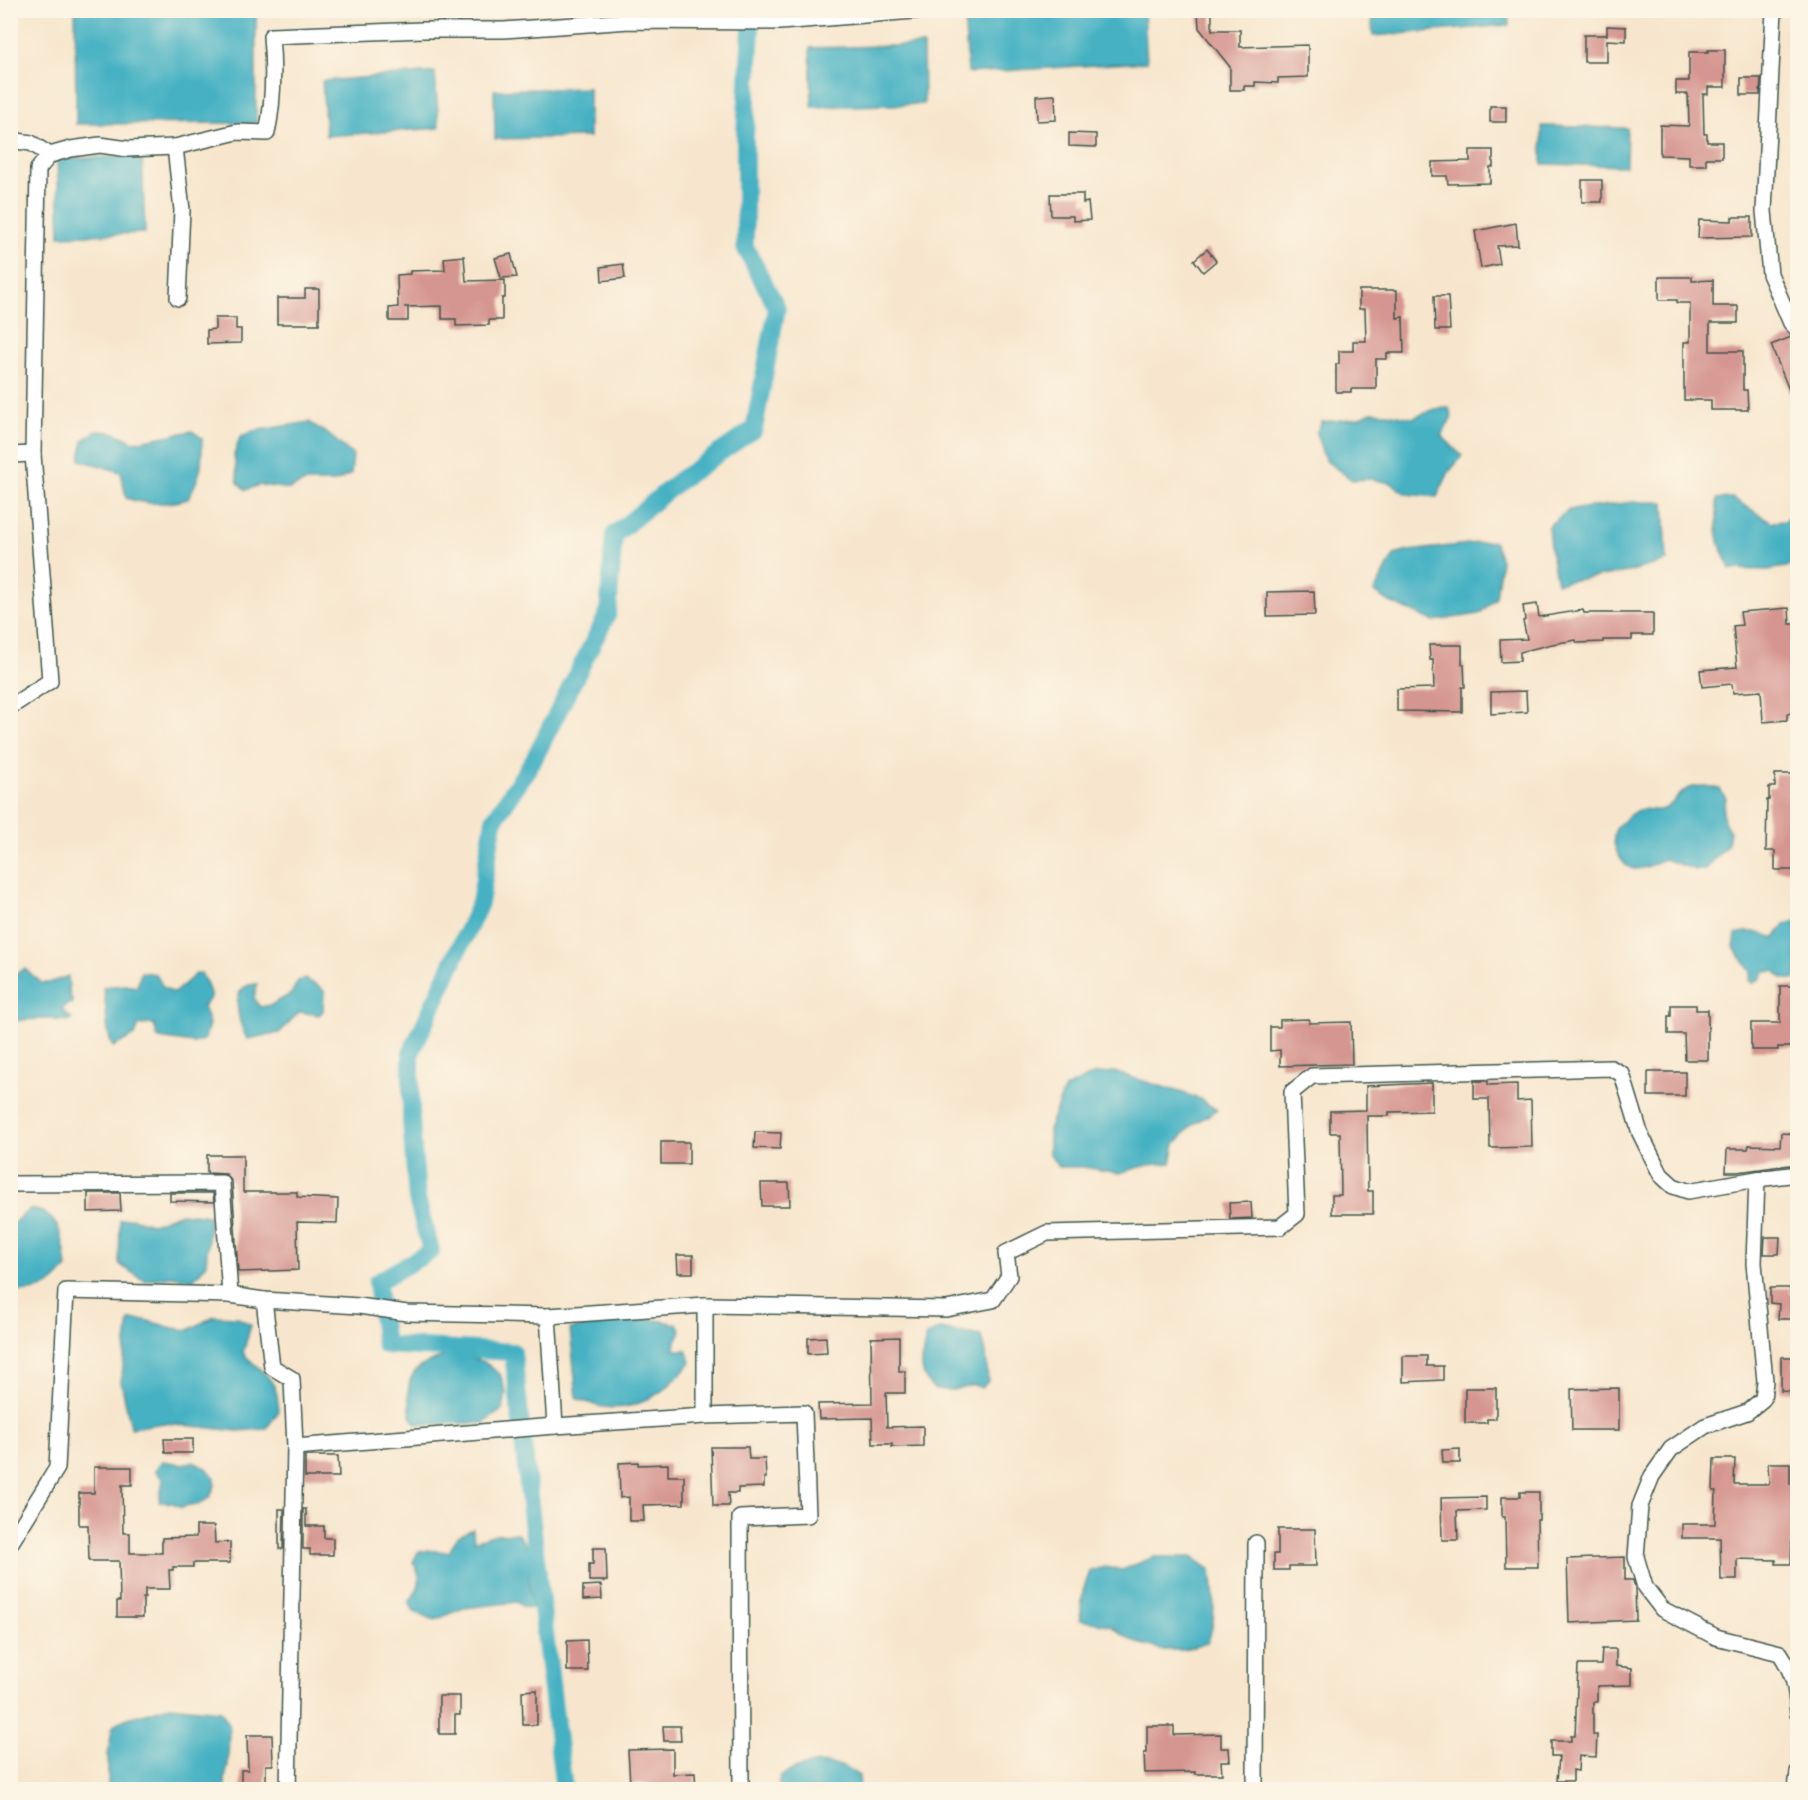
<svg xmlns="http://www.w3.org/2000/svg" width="1808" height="1800" font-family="'Old Standard TT',serif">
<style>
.water{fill:#45b1c3;stroke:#32777c;stroke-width:1.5}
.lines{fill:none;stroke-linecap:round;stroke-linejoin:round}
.canal{stroke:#45b1c3;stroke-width:18}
.building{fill:#d59590}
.street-casing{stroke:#3f564b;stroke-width:18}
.street{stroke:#fff;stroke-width:15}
</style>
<rect width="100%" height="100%" fill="#fcf5e5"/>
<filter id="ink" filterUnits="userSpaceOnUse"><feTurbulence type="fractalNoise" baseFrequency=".0167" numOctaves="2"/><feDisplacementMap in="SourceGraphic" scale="12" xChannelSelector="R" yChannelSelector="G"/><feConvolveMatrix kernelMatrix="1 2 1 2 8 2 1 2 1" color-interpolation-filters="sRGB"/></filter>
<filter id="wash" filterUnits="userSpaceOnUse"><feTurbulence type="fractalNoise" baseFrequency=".008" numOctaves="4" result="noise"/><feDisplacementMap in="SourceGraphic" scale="24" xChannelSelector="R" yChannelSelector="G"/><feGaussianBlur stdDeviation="1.35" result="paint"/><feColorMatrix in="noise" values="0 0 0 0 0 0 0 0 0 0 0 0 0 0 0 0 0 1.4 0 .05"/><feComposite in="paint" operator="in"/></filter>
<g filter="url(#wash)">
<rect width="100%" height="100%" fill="#f7e6cd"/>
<g class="water">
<path d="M 75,11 L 256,11 L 256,123 L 76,124 Z"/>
<path d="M 964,11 L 1144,11 L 1147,62 L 968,73 Z"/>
<path d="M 1371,11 L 1508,11 L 1509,25 L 1373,36 Z"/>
<path d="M 923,45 L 924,104 L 812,107 L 810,48 Z"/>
<path d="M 435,72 L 439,128 L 326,136 L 322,81 Z"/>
<path d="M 589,88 L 589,137 L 495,139 L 494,90 Z"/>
<path d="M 1542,126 L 1627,128 L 1626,166 L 1542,164 Z"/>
<path d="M 142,156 L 145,233 L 60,236 L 57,159 Z"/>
<path d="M 1449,408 L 1452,417 L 1441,435 L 1462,456 L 1449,472 L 1437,497 L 1406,494 L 1391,483 L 1371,479 L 1352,480 L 1325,460 L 1316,433 L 1322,422 L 1359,418 L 1371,412 L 1387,413 L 1413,418 L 1435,409 Z"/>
<path d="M 309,422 L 328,434 L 353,455 L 351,474 L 335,482 L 305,482 L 290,489 L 260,485 L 246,490 L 238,483 L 234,455 L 240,437 L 253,431 Z"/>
<path d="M 96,431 L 113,432 L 134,442 L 192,431 L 202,438 C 202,468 202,472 188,499 C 166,505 146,505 126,498 L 121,472 L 80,460 L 83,441 Z"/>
<path d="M 1732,498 L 1772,522 L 1786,521 L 1797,501 L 1797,565 L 1768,570 L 1730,569 C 1716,542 1716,530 1717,499 Z"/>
<path d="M 1634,502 L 1664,502 L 1667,561 L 1628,572 L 1557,583 L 1550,547 L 1548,526 L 1569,510 Z"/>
<path d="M 1494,541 L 1501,560 L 1496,598 L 1479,614 L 1433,621 L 1390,602 L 1374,592 L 1394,555 L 1408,551 Z"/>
<path d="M 1705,786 L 1720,789 L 1726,799 C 1722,811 1721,821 1730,831 L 1728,844 L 1705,870 L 1696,870 L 1664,859 C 1655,863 1644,870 1634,869 C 1621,867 1610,842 1615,831 C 1617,825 1626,818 1631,814 C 1645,803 1654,815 1666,808 C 1674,803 1679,794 1687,789 C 1691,787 1699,786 1705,786 Z"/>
<path d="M 1797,921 L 1797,974 L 1794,980 L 1782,978 L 1775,971 L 1764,972 L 1760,979 L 1752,983 L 1749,981 L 1751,972 L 1734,947 L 1736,934 C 1751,929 1761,933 1775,938 L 1785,924 Z"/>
<path d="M 25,969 L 42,983 L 49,983 L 68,976 L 70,997 L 72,998 L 72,1004 L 67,1004 L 62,1010 L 72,1019 C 62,1023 57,1019 48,1019 C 38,1019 28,1019 18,1021 L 16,1017 L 11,1017 L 11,976 Z"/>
<path d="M 141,972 L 156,974 L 163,987 L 174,993 L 196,974 L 201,973 L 207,984 L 211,997 L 203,1007 L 209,1023 L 205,1039 L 194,1043 L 158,1038 L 154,1024 L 139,1025 L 135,1035 L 113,1047 C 104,1030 108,1007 103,987 L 125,985 L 137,987 Z"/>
<path d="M 305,979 L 320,987 L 324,991 L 323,1011 L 319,1015 L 299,1012 L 279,1033 L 247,1039 C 239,1023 226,984 257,984 L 254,998 L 260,1007 L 271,1005 L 291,994 L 298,981 Z"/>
<path d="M 1114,1072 L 1183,1093 L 1200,1099 L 1217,1110 L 1192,1125 L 1175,1144 L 1171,1163 L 1148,1165 L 1119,1173 L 1083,1167 L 1058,1167 L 1049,1153 L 1049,1127 L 1065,1088 L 1095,1074 Z"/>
<path d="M 30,1209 C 61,1212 64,1242 67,1268 C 61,1273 55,1282 49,1285 C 38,1291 21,1294 11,1289 L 11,1225 Z"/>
<path d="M 181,1213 L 210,1216 L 206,1265 L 193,1280 L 171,1276 L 145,1281 L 119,1264 L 120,1220 L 132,1218 L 152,1224 Z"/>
<path d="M 214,1316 L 237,1317 L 251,1325 L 243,1353 C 253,1365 271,1375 276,1391 C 278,1397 278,1405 279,1411 L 266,1429 L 237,1431 L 165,1423 L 131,1428 L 121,1382 L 129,1320 L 145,1320 L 173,1328 L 189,1330 Z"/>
<path d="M 647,1318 L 677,1324 L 681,1331 L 676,1341 L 675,1350 L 686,1350 L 691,1362 C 670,1389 640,1412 604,1407 C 595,1406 585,1401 577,1399 L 570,1329 Z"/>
<path d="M 940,1329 L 981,1336 C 988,1351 986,1364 988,1381 L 982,1388 L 974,1385 L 953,1390 L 935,1390 C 916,1374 922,1358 926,1336 Z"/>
<path d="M 446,1356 L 466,1356 L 484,1362 L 500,1374 L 506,1393 L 503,1409 L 484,1423 L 416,1424 C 410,1418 410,1410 409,1402 C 405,1370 420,1365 446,1356 Z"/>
<path d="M 162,1461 L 181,1464 L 193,1462 L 207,1468 L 215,1478 L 215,1485 L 210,1497 L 198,1505 L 188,1505 L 182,1508 L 173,1503 L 159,1502 L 163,1480 L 155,1470 Z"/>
<path d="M 473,1529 L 474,1541 L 496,1534 L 517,1533 C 534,1552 527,1567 530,1589 C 531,1597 534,1600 532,1608 L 523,1607 L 517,1602 L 464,1608 L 435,1620 L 414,1612 L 409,1602 C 421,1586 423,1579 413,1562 L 418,1552 C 429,1548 438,1552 449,1552 L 457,1537 Z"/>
<path d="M 1154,1557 L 1192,1557 L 1211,1570 C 1214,1593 1217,1623 1207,1643 L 1185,1650 L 1164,1650 L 1135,1642 L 1109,1625 L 1080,1620 L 1083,1591 L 1090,1571 L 1105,1567 L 1122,1570 Z"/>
<path d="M 169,1706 L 221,1711 L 229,1724 L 228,1765 L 225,1778 L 225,1789 L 108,1789 L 108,1755 L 112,1728 L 116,1723 L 128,1718 Z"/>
<path d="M 818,1763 L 843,1766 L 859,1776 L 860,1789 L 778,1789 L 780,1776 L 797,1768 Z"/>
</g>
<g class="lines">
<path class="canal" d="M 564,1790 L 539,1584 L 513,1352 L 385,1345 L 377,1282 L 431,1251 L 417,1199 L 411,1121 L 411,1053 L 480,903 L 494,820 L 534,759 L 608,613 L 614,535 L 680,480 L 754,429 L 777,308 L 745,247 L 745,135 L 752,10"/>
</g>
<g id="blocks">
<g class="building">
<path d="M 1198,13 L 1212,13 L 1212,30 L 1240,30 L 1240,47 L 1308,45 L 1308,77 L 1278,78 L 1278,83 L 1255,82 L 1255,86 L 1244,86 L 1244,90 L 1230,90 L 1230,67 L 1199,28 Z"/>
<path d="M 1607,26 L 1626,27 L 1626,41 L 1607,40 L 1607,62 L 1584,62 L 1584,35 L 1607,35 Z"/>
<path d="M 1708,50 L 1725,50 L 1725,87 L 1708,87 L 1708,94 L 1703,94 L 1704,134 L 1707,134 L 1707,142 L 1722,142 L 1722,158 L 1706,158 L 1706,165 L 1689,165 L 1689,156 L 1660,155 L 1660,125 L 1689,126 L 1688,94 L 1676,94 L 1676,81 L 1689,81 L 1689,52 L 1708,52 Z"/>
<path d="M 1741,78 L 1761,78 L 1760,95 L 1741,95 Z"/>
<path d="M 1055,95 L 1056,120 L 1037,121 L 1036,96 Z"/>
<rect x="1490" y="106" width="16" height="16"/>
<path d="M 1069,133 L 1096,134 L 1096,147 L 1069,146 Z"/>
<path d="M 1470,150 L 1493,150 L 1493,167 L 1490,167 L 1490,183 L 1448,184 L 1447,176 L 1432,176 L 1432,162 L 1470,161 Z"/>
<rect x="1582" y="180" width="20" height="22"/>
<path d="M 1050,194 L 1083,194 L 1083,203 L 1088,202 L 1090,220 L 1073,221 L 1073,216 L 1051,216 Z"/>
<path d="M 1732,217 L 1752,217 L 1752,237 L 1698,238 L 1699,220 L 1732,221 Z"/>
<path d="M 1516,223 L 1518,245 L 1497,246 L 1500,264 L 1481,268 L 1475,231 Z"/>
<path d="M 1207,249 L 1216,261 L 1203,272 L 1194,260 Z"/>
<path d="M 511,254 L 517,277 L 501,278 L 495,258 Z"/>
<path d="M 464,256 L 466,281 L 505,280 L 505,298 L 502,298 L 502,320 L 489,320 L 489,325 L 456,326 L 456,319 L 442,319 L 442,306 L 404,307 L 408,307 L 408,321 L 389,321 L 389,308 L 398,307 L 397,275 L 410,274 L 410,271 L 445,270 L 444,258 Z"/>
<path d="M 623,264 L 625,278 L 602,281 L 601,267 Z"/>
<path d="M 1659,277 L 1692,277 L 1692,281 L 1713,280 L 1713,306 L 1738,306 L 1738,323 L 1710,323 L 1710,351 L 1743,351 L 1743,390 L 1747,390 L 1748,410 L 1711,410 L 1711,400 L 1684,400 L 1684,342 L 1690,342 L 1690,303 L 1677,303 L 1677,300 L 1659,300 Z"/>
<path d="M 305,289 L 319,289 L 319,324 L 277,324 L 277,298 L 305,298 Z"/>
<path d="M 1359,290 L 1397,290 L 1397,318 L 1403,317 L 1404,353 L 1387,353 L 1387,359 L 1376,359 L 1376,389 L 1351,389 L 1351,392 L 1336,392 L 1336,364 L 1339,364 L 1339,351 L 1353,351 L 1353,341 L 1366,341 L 1365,309 L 1359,309 Z"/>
<path d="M 1434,296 L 1448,296 L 1450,330 L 1435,330 Z"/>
<path d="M 215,318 L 236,318 L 236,329 L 241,329 L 241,343 L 207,344 L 207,330 L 215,329 Z"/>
<path d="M 1791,337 L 1797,339 L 1797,410 L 1771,345 Z"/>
<path d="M 1314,591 L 1315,615 L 1267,616 L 1267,592 Z"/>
<path d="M 1537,604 L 1539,617 L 1583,610 L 1584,613 L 1653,613 L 1653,635 L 1632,635 L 1632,640 L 1603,640 L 1603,642 L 1577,643 L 1576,640 L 1552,644 L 1520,652 L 1520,661 L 1501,662 L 1500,640 L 1527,639 L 1523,621 L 1525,620 L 1523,606 Z"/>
<path d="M 1789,608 L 1790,624 L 1797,624 L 1797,712 L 1787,714 L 1787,720 L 1763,722 L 1761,691 L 1733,693 L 1732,684 L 1702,687 L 1700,670 L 1737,667 L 1733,626 L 1742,625 L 1740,612 Z"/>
<path d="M 1429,645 L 1462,645 L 1462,664 L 1464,664 L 1465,687 L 1462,687 L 1462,712 L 1397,711 L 1397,689 L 1434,688 L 1433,660 L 1430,660 Z"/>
<path d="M 1526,691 L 1527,712 L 1491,714 L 1491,692 Z"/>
<path d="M 1775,774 L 1796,774 L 1797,870 L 1775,870 L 1775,851 L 1766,851 L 1767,800 L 1769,800 L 1769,787 L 1775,787 Z"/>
<path d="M 1780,986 L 1797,986 L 1797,1047 L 1778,1047 L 1778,1050 L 1751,1050 L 1751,1023 L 1780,1023 Z"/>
<path d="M 1671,1005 L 1696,1005 L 1696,1010 L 1708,1010 L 1708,1060 L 1685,1060 L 1684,1034 L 1668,1034 L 1668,1016 L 1671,1016 Z"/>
<path d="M 1309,1019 L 1309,1023 L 1351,1022 L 1352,1064 L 1280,1066 L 1280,1050 L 1270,1051 L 1270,1027 L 1280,1027 L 1280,1020 Z"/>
<rect x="1648" y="1072" width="37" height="24"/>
<path d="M 1474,1081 L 1488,1081 L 1488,1085 L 1517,1084 L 1517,1101 L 1531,1100 L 1532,1147 L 1490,1148 L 1489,1099 L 1474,1099 Z"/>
<path d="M 1432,1083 L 1432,1111 L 1389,1112 L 1389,1116 L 1367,1116 L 1368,1191 L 1373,1191 L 1373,1214 L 1332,1214 L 1332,1195 L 1341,1195 L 1340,1133 L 1330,1133 L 1330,1111 L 1366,1110 L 1366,1086 Z"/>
<path d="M 755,1132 L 781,1133 L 780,1149 L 754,1148 Z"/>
<path d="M 1781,1133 L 1797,1134 L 1797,1164 L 1738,1172 L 1726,1172 L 1727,1149 L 1748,1149 L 1749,1145 L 1780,1146 Z"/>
<rect x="661" y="1142" width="28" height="22"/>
<path d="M 207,1155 L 243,1155 L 243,1192 L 297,1192 L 297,1197 L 338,1199 L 337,1223 L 297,1222 L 298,1270 L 238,1272 L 232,1182 L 226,1174 L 207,1173 Z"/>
<path d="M 761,1183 L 789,1183 L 790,1206 L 762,1206 Z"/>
<path d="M 88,1193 L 120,1193 L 121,1211 L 88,1212 Z"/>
<path d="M 170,1193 L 213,1193 L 214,1202 L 170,1201 Z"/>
<path d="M 1251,1202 L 1252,1218 L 1230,1219 L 1229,1203 Z"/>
<path d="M 1765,1237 L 1780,1237 L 1779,1254 L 1764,1254 Z"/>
<path d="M 677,1255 L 693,1255 L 693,1273 L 678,1273 Z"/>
<path d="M 1770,1288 L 1790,1288 L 1790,1293 L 1797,1293 L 1797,1306 L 1793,1306 L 1793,1319 L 1778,1319 L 1779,1304 L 1770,1303 Z"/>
<path d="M 826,1337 L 827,1353 L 808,1354 L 808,1338 Z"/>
<path d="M 899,1337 L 899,1371 L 905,1371 L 905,1393 L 886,1393 L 887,1427 L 923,1426 L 923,1446 L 892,1447 L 892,1444 L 873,1444 L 872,1418 L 819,1419 L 818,1404 L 872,1403 L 871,1338 Z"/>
<path d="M 1403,1356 L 1427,1356 L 1427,1366 L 1443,1366 L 1443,1380 L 1403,1382 Z"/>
<path d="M 1781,1357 L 1794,1357 L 1794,1367 L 1796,1367 L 1796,1392 L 1781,1391 Z"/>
<path d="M 1465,1388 L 1496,1388 L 1496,1419 L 1487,1419 L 1487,1423 L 1465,1423 Z"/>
<path d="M 1619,1388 L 1619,1430 L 1572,1430 L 1571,1389 Z"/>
<path d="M 164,1439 L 193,1439 L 193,1453 L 165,1453 Z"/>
<path d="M 711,1447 L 748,1447 L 749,1459 L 765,1459 L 766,1478 L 764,1478 L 764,1487 L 738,1488 L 738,1493 L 728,1493 L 729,1506 L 713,1506 Z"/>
<path d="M 1460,1449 L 1460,1463 L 1443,1463 L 1442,1450 Z"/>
<path d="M 305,1456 L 338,1456 L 339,1477 L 305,1477 Z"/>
<path d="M 1714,1459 L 1735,1459 L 1734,1484 L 1769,1484 L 1768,1463 L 1790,1463 L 1790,1484 L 1797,1484 L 1797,1531 L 1793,1531 L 1792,1533 L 1791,1564 L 1776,1564 L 1776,1560 L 1737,1559 L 1737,1580 L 1721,1580 L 1720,1538 L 1682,1538 L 1682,1524 L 1715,1524 L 1716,1491 L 1713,1491 Z"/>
<path d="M 638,1462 L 638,1465 L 668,1464 L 668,1476 L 684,1476 L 684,1504 L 643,1505 L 644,1521 L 629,1521 L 629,1497 L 620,1498 L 619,1463 Z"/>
<path d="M 94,1467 L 132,1467 L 132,1485 L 122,1485 L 123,1533 L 130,1533 L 130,1553 L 162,1553 L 162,1538 L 196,1537 L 196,1526 L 214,1526 L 215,1543 L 230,1542 L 230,1563 L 193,1563 L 193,1567 L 173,1567 L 173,1570 L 169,1570 L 170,1589 L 145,1589 L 145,1598 L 143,1598 L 143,1617 L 117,1617 L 117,1601 L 120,1601 L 119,1561 L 89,1561 L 88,1525 L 79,1525 L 79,1493 L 94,1493 Z"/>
<path d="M 1520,1492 L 1539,1492 L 1539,1520 L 1537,1520 L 1538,1567 L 1506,1567 L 1505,1517 L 1502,1517 L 1502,1497 L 1520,1497 Z"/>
<path d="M 1486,1497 L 1486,1510 L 1457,1511 L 1458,1540 L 1442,1540 L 1441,1498 Z"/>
<path d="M 279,1509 L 284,1509 L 283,1549 L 279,1549 Z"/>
<path d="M 303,1509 L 306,1509 L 306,1526 L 324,1526 L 324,1538 L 333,1538 L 333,1555 L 310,1555 L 310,1549 L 303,1549 Z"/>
<path d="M 1278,1529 L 1315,1529 L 1316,1566 L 1289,1566 L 1289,1570 L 1274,1570 L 1274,1554 L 1278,1554 Z"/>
<path d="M 593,1548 L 606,1548 L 607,1581 L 589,1581 L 589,1564 L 593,1564 Z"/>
<path d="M 1625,1557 L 1625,1580 L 1633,1580 L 1635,1588 L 1636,1620 L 1569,1623 L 1567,1559 Z"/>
<path d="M 601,1585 L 602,1599 L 583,1600 L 583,1586 Z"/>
<path d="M 587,1640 L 588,1671 L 567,1671 L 567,1641 Z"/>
<path d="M 1602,1649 L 1616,1649 L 1616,1666 L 1632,1668 L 1632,1685 L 1597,1686 L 1597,1702 L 1593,1702 L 1593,1735 L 1597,1735 L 1596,1757 L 1579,1756 L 1578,1771 L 1573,1770 L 1573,1781 L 1557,1781 L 1559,1756 L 1551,1756 L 1551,1741 L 1571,1741 L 1571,1736 L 1575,1736 L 1578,1665 L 1601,1665 Z"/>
<path d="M 537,1690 L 537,1725 L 523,1725 L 522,1691 Z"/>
<path d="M 439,1696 L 460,1696 L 460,1715 L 455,1715 L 455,1734 L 439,1734 Z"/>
<path d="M 663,1726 L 680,1726 L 681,1741 L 664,1741 Z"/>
<path d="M 1147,1726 L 1174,1726 L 1174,1735 L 1221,1734 L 1221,1748 L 1229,1748 L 1230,1761 L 1221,1761 L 1222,1774 L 1195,1774 L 1195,1772 L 1145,1773 L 1144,1753 L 1147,1753 Z"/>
<path d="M 247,1735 L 272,1735 L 273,1765 L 266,1765 L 266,1788 L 241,1788 L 241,1770 L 248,1770 Z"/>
<path d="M 673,1749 L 673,1774 L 695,1773 L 696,1790 L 648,1790 L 648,1783 L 630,1784 L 628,1750 Z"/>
</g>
</g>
</g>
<g filter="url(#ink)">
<use href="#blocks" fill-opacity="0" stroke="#3f564b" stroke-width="1.5"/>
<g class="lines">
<defs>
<g id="street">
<path d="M 1774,10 L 1764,211 L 1770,274 L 1791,323 L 1798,330"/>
<path d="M 10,140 L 31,143 L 50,155 L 71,149 L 100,145 L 128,149 L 175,147"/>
<path d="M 178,298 L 182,210 L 175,147 L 237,132 L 267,133 C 274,100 274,69 271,36 L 423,30 L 504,30 L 629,21 L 780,22 L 925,10"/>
<path d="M 10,455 L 33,454"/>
<path d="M 10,707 L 50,681 L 33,454 L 38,169 L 50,155"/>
<path d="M 1757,1179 L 1754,1263 L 1765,1381 L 1763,1399 L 1747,1412 L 1705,1426 L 1671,1449 L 1652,1476 L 1640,1506 L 1636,1557 L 1645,1587 L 1662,1609 L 1716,1637 L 1780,1653 C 1795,1676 1796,1687 1798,1714"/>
<path d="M 10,1184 L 222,1183 L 230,1295"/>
<path d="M 264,1300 L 359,1306 L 407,1313 L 548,1316 L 555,1426 L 705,1416 L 705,1305"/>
<path d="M 548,1316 L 705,1305 L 946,1309 L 993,1300 L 1009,1276 L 1006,1253 L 1047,1233 L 1280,1227 L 1297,1214 L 1292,1092 L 1312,1076 L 1611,1068 L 1622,1074 L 1640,1133 L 1661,1175 L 1673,1186 L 1688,1191 L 1757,1179 L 1798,1174"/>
<path d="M 705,1416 L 804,1413 L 808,1515 L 740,1518 L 741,1790"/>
<path d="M 10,1544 L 57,1468 L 66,1291 L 230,1295 L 264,1300 L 272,1367 L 292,1379 L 295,1447 L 555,1426"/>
<path d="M 288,1790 L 295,1447"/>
<path d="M 1255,1790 L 1256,1543"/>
<path d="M 1796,1790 L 1798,1772"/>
</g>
</defs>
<use href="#street" class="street-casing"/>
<use href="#street" class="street"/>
</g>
</g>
<rect width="1808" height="1800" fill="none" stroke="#fcf5e5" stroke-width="36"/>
</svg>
